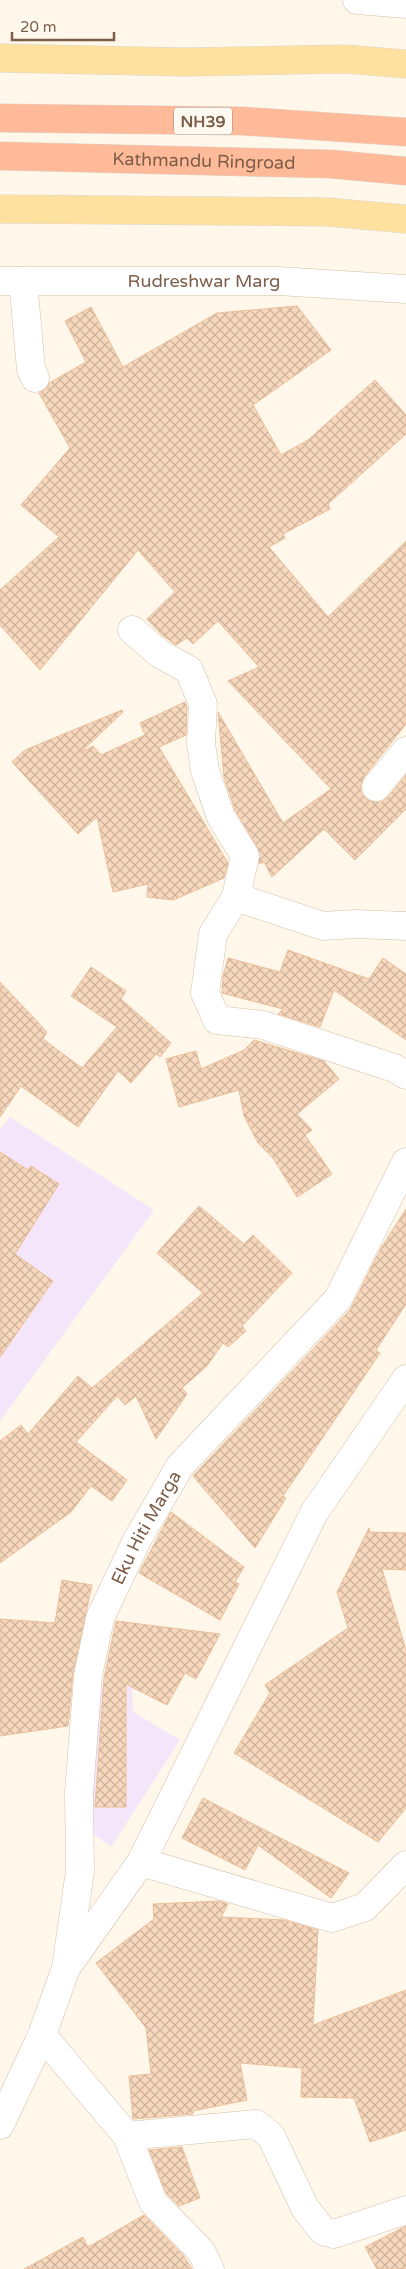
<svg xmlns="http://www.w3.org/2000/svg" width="406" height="2269" font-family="'Varela Round',sans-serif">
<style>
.education{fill:#f5e5fb}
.building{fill:url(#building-cross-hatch);stroke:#ecbf9b}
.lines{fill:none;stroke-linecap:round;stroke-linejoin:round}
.minor-casing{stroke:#d3c0ac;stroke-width:29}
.major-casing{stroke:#ddd5cf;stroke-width:29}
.highway-casing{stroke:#ddd5cf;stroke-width:29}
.minor{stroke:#fff;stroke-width:28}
.major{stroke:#ffe19f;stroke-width:28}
.highway{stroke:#ffba99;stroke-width:28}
.labels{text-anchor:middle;stroke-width:4;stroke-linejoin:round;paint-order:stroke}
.shield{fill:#fffaf1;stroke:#a48d7b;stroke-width:1}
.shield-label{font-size:16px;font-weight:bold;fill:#7d5e48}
.street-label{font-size:18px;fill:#7d5e48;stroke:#fffaf1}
</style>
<defs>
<pattern id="building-cross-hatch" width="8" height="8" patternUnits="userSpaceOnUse" patternTransform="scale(1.25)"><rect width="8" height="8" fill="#f7d8bd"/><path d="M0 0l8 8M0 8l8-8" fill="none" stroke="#cdb29c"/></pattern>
</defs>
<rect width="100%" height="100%" fill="#fff7e9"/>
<g class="education">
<path d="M 10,1117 L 154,1210 L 0,1421 L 0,1130 Z"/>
<path d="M 90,1686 L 132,1687 L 133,1712 L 180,1740 L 111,1847 L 83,1826 Z"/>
</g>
<g class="building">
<path d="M 297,306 L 331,350 L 253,405 L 281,455 L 308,440 L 375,380 L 406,415 L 406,434 L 328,504 L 330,509 L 283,534 L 285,538 L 269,547 L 328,617 L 406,541 L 406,724 L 364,777 L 361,785 L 361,792 L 366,799 L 373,802 L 381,802 L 388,797 L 406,775 L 406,809 L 355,860 L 324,829 L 272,877 L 264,862 L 259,864 L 258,848 L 235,810 L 224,777 L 218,712 L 283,823 L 331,789 L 228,681 L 259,667 L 218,621 L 193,644 L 187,638 L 176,645 L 162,635 L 147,619 L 175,592 L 138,550 L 40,670 L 0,625 L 0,590 L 59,537 L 21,505 L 70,448 L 39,393 L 47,388 L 49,383 L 86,362 L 65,321 L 91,307 L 123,367 L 217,313 Z"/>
<path d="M 185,702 L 187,707 L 186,735 L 159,747 L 228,863 L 224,878 L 173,900 L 147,897 L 148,884 L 113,892 L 97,817 L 78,834 L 12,762 L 25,750 L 122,710 L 123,712 L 81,752 L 93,746 L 101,755 L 145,735 L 140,723 Z"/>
<path d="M 288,950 L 369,979 L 383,958 L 406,974 L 406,1040 L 334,990 L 320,1027 L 278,1014 L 283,1009 L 222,993 L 223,976 L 228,958 L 280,972 Z"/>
<path d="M 91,967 L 126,991 L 121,999 L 171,1043 L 160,1057 L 156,1054 L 131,1083 L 118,1071 L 78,1127 L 21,1086 L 0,1117 L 0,982 L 47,1032 L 43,1039 L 82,1068 L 117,1027 L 71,996 Z"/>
<path d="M 254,1040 L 324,1061 L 339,1079 L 297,1114 L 312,1130 L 305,1135 L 332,1174 L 297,1197 L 273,1158 L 258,1143 L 244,1116 L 239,1090 L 179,1107 L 166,1059 L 196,1051 L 201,1069 L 244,1050 Z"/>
<path d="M 0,1152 L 28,1170 L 31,1166 L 59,1184 L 15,1254 L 53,1281 L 0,1357 Z"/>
<path d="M 199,1206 L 244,1244 L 253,1235 L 292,1273 L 242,1326 L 246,1331 L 228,1347 L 223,1343 L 207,1366 L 182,1388 L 187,1394 L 156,1439 L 136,1396 L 125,1405 L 117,1396 L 76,1442 L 127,1480 L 112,1501 L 91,1486 L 71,1512 L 0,1563 L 0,1441 L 21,1425 L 28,1434 L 78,1376 L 92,1388 L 203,1293 L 157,1253 Z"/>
<path d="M 406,1209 L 406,1304 L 376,1350 L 380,1353 L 283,1496 L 286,1498 L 255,1548 L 193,1476 L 350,1310 L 381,1248 Z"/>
<path d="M 171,1512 L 244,1567 L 235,1582 L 239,1584 L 220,1620 L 139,1573 Z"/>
<path d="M 369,1528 L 370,1532 L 406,1533 L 406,1570 L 382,1569 L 406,1650 L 406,1808 L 378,1842 L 234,1753 L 270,1693 L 265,1685 L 348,1628 L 337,1592 Z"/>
<path d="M 62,1580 L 92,1585 L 73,1673 L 68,1726 L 0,1736 L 0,1619 L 55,1623 Z"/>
<path d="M 116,1621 L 220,1634 L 196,1679 L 185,1673 L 167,1705 L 126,1684 L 126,1807 L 95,1807 L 104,1678 Z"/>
<path d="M 203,1798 L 257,1826 L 349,1873 L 331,1898 L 258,1845 L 245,1870 L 182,1838 Z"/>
<path d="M 220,1901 L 228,1904 L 221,1917 L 284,1920 L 318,1930 L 313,2025 L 406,1990 L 406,2130 L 370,2142 L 354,2098 L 301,2097 L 302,2068 L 240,2063 L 247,2100 L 193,2111 L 193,2114 L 133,2119 L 129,2076 L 151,2074 L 146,2028 L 96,1963 L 154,1919 L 153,1904 Z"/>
<path d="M 182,2147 L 200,2198 L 179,2206 L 166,2193 L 149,2150 Z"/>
<path d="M 144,2215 L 183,2255 L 192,2269 L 24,2269 L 83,2237 L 88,2247 Z"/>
<path d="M 406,2226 L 406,2269 L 377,2269 L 365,2247 Z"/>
</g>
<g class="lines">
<defs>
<g id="minor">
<path d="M 357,0 L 406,4"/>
<path id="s1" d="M 0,281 L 278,281 L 406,289"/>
<path d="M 23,281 L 31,369 L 35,378"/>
<path d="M 132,630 L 160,654 L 189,670 L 203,704 L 201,743 L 205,771 L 221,817 L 245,856 L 236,897 L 213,934 L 205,993 L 217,1020 L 263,1025 L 394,1068 L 406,1075"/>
<path d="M 376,787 L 406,751"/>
<path d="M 236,897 L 323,926 L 356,924 L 406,926"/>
<path d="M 141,1862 L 332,1918 L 365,1907 L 406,1865"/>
<path id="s2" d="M 66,1968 L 80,1871 L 79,1793 L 88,1676 L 100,1618 L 137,1540 L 180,1466 L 338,1299 L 406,1162"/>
<path d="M 42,2035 L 127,2136 L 153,2202 L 201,2251 L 210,2269"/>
<path d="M 0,2125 L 42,2035 L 66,1968 L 141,1862 L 314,1513 L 406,1379"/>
<path d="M 127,2136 L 256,2124 L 271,2136 L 305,2208 L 323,2231 L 334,2234 L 406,2210"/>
</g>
<g id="major">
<path d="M 0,58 L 184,62 L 345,59 L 406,64"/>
<path d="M 0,209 L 328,212 L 406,219"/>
</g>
<g id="highway">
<path d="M 0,118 L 242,121 L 406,132"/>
<path id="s3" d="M 0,156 L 331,164 L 406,171"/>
</g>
</defs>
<use href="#minor" class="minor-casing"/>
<use href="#major" class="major-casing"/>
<use href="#highway" class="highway-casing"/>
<use href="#minor" class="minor"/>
<use href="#major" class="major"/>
<use href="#highway" class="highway"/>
</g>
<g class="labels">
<rect class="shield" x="174" y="107.5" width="58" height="27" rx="4"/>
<g class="shield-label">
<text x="203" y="127">NH39</text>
</g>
<g class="street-label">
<text dy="6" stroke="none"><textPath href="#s3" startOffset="204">Kathmandu Ringroad</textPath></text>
<text dy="6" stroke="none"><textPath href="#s1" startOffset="204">Rudreshwar Marg</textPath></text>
<text dy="6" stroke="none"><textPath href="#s2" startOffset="454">Eku Hiti Marga</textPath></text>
</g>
</g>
<path d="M12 32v8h102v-8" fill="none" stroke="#7d5e48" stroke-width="2.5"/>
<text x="20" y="32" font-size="15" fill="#7d5e48" stroke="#fffaf1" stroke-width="4" paint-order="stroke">20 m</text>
</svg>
